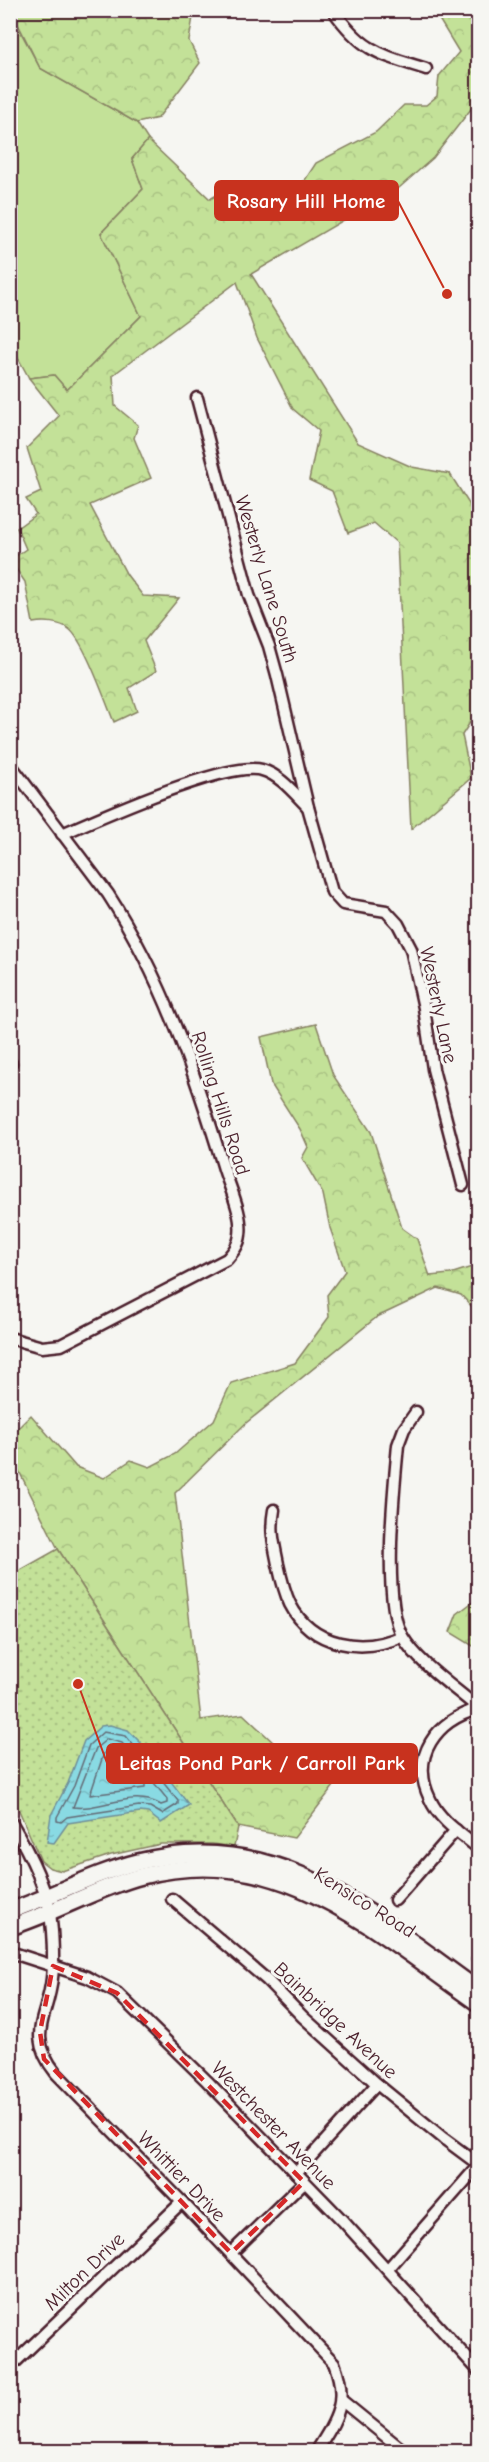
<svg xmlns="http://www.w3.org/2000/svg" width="489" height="2462" font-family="'Comic Neue',sans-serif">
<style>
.grass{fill:#c3e198;stroke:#868062;stroke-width:1.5}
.forest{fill:url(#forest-crowns);stroke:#868062;stroke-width:1.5}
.park{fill:url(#park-dots);stroke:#868062;stroke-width:1.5}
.water{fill:url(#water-ripples);stroke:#708f99;stroke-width:1.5}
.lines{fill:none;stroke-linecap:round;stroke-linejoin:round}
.shore{stroke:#636a75;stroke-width:1.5}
.street-casing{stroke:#4a1f2b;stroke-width:15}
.secondary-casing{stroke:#4a1f2b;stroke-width:20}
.street{stroke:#f6f6f2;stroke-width:10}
.secondary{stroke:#f6f6f2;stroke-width:15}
.marked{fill:none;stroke:#d62828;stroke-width:4.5;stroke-dasharray:12 8;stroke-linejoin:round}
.labels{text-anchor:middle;stroke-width:6;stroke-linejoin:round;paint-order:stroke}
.street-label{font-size:20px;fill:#4a1f2b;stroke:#f6f6f2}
.leader{fill:none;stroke:#c8321e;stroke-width:2}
.callout-dot{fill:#c8321e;stroke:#f6f6f2;stroke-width:2}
.callout{fill:#c8321e;stroke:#c8321e;stroke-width:2}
.callout-label{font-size:21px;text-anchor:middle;font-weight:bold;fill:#fff}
</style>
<defs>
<pattern id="forest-crowns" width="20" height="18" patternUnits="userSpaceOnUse" patternTransform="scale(1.5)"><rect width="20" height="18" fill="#c3e198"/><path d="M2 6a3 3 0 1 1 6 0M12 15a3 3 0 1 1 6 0" fill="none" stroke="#a9c183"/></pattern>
<pattern id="park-dots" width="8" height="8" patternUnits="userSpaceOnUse" patternTransform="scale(1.5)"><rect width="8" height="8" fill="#c3e198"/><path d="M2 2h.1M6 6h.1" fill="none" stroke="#a9c183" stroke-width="1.8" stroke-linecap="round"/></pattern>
<pattern id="water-ripples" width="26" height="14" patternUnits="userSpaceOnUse" patternTransform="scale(1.5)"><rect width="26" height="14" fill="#89dae3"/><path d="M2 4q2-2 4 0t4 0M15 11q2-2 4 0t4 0" fill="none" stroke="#78bbc3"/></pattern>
</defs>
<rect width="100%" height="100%" fill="#f6f6f2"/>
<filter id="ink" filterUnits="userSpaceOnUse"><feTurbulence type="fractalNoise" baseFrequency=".0167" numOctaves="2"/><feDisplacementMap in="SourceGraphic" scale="12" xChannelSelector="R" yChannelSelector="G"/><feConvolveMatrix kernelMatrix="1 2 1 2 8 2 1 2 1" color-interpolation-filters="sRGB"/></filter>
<g filter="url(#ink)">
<path class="grass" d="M 10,12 L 40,68 L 137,123 L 148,140 L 132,159 L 143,189 L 101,233 L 141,316 L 67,390 L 54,375 L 29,378 L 11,345 Z"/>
<g class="forest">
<path d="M 11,10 L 194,11 L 189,41 L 200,63 L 158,118 L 137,123 L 40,68 Z"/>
<path d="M 434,11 L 478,11 L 478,100 L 433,158 L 399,188 L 251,274 L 358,443 L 412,467 L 450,474 L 478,518 L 478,710 L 462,735 L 471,778 L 411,829 L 397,543 L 374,523 L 348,533 L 332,491 L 309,480 L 319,431 L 293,409 L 257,338 L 237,282 L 113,375 L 115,406 L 138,425 L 134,438 L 151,478 L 90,505 L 127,575 L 143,596 L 179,598 L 144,641 L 156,671 L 129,688 L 137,711 L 114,722 C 106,703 84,640 69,629 C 60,622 44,621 33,623 L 25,582 L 10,560 L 26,549 L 17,528 L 36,514 L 26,499 L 41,492 L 27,448 L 59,416 L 29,378 L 54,375 L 67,390 L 141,316 L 101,233 L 143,189 L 132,159 L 148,140 L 210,199 L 234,185 L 264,216 L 305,180 L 316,163 L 376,132 L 404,105 L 426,105 L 437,96 L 439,76 L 459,52 Z"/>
<path d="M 316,1024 L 333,1075 L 371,1132 L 402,1228 L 417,1239 L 430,1276 L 450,1274 L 478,1265 L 478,1313 L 461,1295 L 438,1288 L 377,1317 L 246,1423 L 175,1493 L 201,1720 L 243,1714 L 289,1757 L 337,1782 L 294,1838 L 238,1827 L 58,1549 L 11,1455 L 11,1435 L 31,1415 L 76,1467 L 104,1478 L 131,1460 L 150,1467 L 175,1454 L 214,1420 L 231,1383 L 295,1363 L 329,1317 L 327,1295 L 345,1271 L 330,1228 L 323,1194 L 302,1158 L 308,1147 L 300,1129 L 271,1084 L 261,1037 Z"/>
<path d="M 478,1598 L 478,1649 L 450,1632 L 457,1614 Z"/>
</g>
<path class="park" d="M 58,1549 L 238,1827 L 234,1847 L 212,1844 L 161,1844 L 111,1855 L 62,1871 L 50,1868 L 41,1861 L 11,1792 L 10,1576 Z"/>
<path class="water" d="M 110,1725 L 128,1730 L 143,1745 L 189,1805 L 161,1823 L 148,1813 L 140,1812 L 68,1823 L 54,1843 L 47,1842 L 51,1815 L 68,1783 L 84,1741 L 101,1726 Z"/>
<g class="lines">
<g class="shore">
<path d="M 103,1732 L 126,1736 L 178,1801 L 178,1804 L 162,1814 L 150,1807 L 139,1806 L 67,1817 L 61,1822 L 57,1821 L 57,1817 L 74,1786 L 89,1745 Z"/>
<path d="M 107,1739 L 122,1743 L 167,1799 L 167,1803 L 161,1805 C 133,1788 102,1811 73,1807 L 96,1748 Z"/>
<path d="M 109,1749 C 125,1753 135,1772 145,1785 L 145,1788 L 90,1795 L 104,1753 Z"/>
</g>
<defs>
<g id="street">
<path d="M 333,10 C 363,52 379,54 426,69"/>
<path d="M 197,398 L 249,595 L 269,646 L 277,675 L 308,807 L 332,892 L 343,904 L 386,911 L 398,924 L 411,949 L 424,1008 L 433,1069 L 463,1185"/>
<path d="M 10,764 L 108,894 C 163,979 195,1073 224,1169 C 230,1188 243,1215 240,1235 C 239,1245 233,1252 227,1259 L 61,1345 L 42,1347 L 10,1338"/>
<path d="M 62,834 C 98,818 229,760 262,770 C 280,775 295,794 308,807"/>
<path d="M 10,1062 L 11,1063"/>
<path d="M 416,1412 L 404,1429 L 398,1445 C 394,1488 382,1601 402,1636 C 418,1663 455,1688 478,1708"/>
<path d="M 274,1510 C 270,1532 274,1543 278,1564 C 281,1578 284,1591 290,1604 C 312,1647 363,1654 402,1636"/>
<path d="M 478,1709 C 437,1720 409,1756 430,1799 C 439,1820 461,1834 478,1848"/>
<path d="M 10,1820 C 30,1854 50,1892 52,1931 C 53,1946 54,1963 52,1978 C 48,2018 25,2034 56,2073 L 182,2202 L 334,2363 C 349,2401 337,2419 316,2452"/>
<path d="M 172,1899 L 267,1980 L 303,2017 L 377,2084 L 443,2138 L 478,2164"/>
<path d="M 395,1900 L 456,1830"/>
<path d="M 10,1952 L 87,1977 L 117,1993 L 207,2081 L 343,2221 L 478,2370"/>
<path d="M 478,1960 L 478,1959"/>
<path d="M 296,2173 L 377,2084"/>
<path d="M 231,2253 L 304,2182"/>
<path d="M 388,2269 L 478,2166"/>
<path d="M 10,2367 L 182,2202"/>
<path d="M 341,2400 L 405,2452"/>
</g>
<g id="secondary">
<path d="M 10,1911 C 53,1896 94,1873 138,1862 C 279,1826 372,1915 478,1990"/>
<path d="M 10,1927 C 55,1913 96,1888 142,1876 C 281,1840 373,1930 478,2003"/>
</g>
</defs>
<use href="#street" class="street-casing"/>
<use href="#secondary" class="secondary-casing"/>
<use href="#street" class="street"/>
<use href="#secondary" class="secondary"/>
</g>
</g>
<path class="marked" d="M 53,1966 L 117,1993 L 304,2182 L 231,2253 L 44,2059 L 40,2032 Z"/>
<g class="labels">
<g class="street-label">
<text transform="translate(267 579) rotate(73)" y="7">Westerly Lane South</text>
<text transform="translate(439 1005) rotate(78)" y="7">Westerly Lane</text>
<text transform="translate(221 1103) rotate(72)" y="7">Rolling Hills Road</text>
<text transform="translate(365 1902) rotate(32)" y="7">Kensico Road</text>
<text transform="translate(336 2020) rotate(43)" y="7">Bainbridge Avenue</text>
<text transform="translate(274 2125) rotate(46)" y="7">Westchester Avenue</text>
<text transform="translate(182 2176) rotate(46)" y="7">Whittier Drive</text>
<text transform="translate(84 2271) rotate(-44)" y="7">Milton Drive</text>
</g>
</g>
<path class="leader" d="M447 294L398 201M78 1684L107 1763"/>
<g class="callout-dot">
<circle cx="447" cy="294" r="6"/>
<circle cx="78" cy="1684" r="6"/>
</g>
<g class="callout">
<rect x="215" y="181" width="183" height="39" rx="6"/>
<rect x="107" y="1744" width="310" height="39" rx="6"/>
</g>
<g class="callout-label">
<text x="306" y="208">Rosary Hill Home</text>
<text x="262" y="1770">Leitas Pond Park / Carroll Park</text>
</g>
<rect width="489" height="2462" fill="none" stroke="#f6f6f2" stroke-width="36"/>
<rect x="18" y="18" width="453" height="2426" fill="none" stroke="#4a1f2b" stroke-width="2" filter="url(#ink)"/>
</svg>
